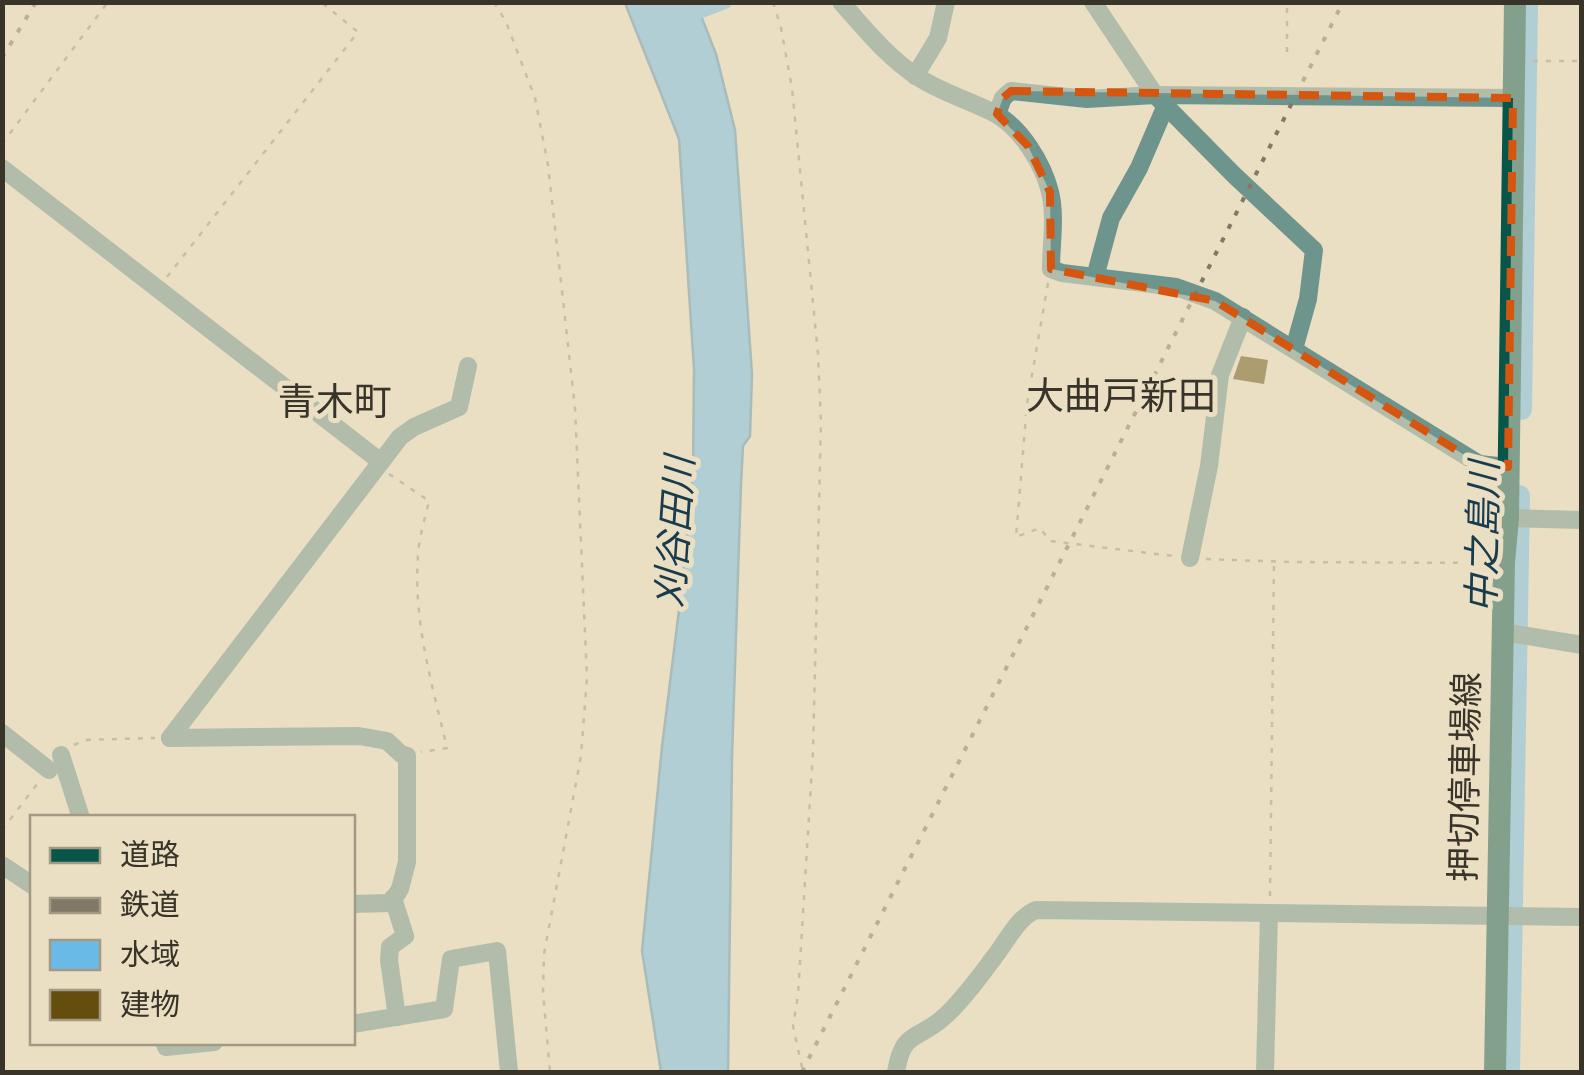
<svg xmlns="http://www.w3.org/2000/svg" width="1584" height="1075" font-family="'Work Sans','Noto Sans JP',sans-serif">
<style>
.water{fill:#6abae8;stroke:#5b92af;stroke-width:2.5}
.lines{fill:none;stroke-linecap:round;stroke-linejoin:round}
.canal{stroke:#6abae8;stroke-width:14}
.river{stroke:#6abae8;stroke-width:22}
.building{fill:#644d0d}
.path{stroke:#a19884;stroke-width:2.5;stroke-dasharray:5 8;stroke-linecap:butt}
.minor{stroke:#6d958d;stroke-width:18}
.major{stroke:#08554a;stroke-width:22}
.rail{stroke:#807967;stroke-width:4;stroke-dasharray:5 10;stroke-linecap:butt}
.marked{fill:none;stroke:#d6550f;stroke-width:8;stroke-dasharray:20 12;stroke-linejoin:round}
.labels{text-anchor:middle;stroke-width:10;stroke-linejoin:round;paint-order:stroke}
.street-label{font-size:35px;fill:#393429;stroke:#eadec3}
.neighbourhood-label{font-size:38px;fill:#393429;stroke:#eadec3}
.water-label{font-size:38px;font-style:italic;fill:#183b4e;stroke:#eadec3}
</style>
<rect width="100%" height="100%" fill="#eadec3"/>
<path class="water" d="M 625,3 L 696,3 L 716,54 L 735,130 L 752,374 L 750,436 L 743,446 L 741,484 L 732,757 L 728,1072 L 661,1072 L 642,951 L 662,747 L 680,602 L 693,475 L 694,369 L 679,139 Z"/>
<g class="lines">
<path class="canal" d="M 683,18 L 725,2"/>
<g class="river">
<path d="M 1521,409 L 1527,2"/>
<path d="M 1509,1072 L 1519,496"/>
</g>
</g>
<path class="building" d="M 1241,356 L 1268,360 L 1264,384 L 1233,379 Z"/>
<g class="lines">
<g class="path">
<path d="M 494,2 L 506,22 L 535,98 L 548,165 L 575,408 L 587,678 L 581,756 L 544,954 L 543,992 L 550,1072"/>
<path d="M 773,2 L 781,28 L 792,88 L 818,354 L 821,422 L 813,751 L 798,995 L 793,1026 L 803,1072"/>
<path d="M 1287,52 L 1287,2"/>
<path d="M 1533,61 L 1582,61"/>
<path d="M 2,144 L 108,2"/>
<path d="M 167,277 L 358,32 L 321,2"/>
<path d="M 1048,283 L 1027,404 L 1016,537 L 1040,528 L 1050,541 L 1173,556"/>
<path d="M 389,474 L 429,501 C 425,518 419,537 418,555 C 413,621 432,684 447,748 L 421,752"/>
<path d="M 1206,559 L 1290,562 L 1488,563"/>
<path d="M 74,745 L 85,740 L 155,738"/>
<path d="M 2,830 L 38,783"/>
<path d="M 1270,896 L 1274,560"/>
</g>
<g class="minor">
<path d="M 841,2 C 864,28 889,59 918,77 C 942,93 969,100 994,113 C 1021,127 1043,164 1050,192 C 1056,216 1051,244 1051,269 L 1062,273 L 1176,287 L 1215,301 L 1479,464 L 1508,467"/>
<path d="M 1093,2 L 1155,95 L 1234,175 L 1314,250 L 1308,299 L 1294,349"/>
<path d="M 915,76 L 938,38 L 946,2"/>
<path d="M 997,114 L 1003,98 L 1011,91 L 1087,99 L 1155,95 L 1513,98"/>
<path d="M 2,168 L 381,462"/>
<path d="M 1095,277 L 1111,218 L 1139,168 L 1166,105"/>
<path d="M 1508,518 L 1582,520"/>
<path d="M 1190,558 L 1209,466 L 1220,375 L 1243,317"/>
<path d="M 1503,632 L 1582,645"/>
<path d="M 2,733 L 49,770"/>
<path d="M 170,738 L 400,437 L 414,427 L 459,407 L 468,366"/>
<path d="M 170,738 L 359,736 L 387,741 L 401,754 L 407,756 L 407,862 L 400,889 L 391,903 L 352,904"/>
<path d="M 61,755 L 81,818"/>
<path d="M 2,865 L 32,885"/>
<path d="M 393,898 L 405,936 L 390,947 L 389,960 L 397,1017"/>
<path d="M 352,1024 L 444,1009 L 451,959 L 497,951 L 509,1072"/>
<path d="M 164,1042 L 166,1047 L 214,1042"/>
<path d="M 896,1072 C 903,1029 918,1041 944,1017 C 963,1000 980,976 995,956 C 1007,941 1017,918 1036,910 L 1582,917"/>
<path d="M 1265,1072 L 1269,913"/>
</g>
<path class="major" d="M 1495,1072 L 1504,562 L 1508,518 L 1515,2"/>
<g class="rail">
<path d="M 2,58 L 36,2"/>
<path d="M 802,1072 L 1343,2"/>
</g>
</g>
<path d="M0 0H1584V1075H0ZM 1011,91 L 1513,98 L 1508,467 L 1479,464 L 1215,301 L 1051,269 L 1050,192 L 1028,146 L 997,114 L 1003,98 Z" fill="#eadec3" fill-opacity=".55" fill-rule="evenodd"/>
<path class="marked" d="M 1011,91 L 1513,98 L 1508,467 L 1479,464 L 1215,301 L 1051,269 L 1050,192 L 1028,146 L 997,114 L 1003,98 Z"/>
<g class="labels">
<g class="street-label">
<text transform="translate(1465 777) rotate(-89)" y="12">押切停車場線</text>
</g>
<g class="neighbourhood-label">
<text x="1121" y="409">大曲戸新田</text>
<text x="335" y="415">青木町</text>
</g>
<g class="water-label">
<text transform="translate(675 532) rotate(-86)" y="13">刈谷田川</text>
<text transform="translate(1483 537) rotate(-89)" y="13">中之島川</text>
</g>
</g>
<rect width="1584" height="1075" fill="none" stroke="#393429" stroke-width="10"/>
<rect x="30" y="815" width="325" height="230" fill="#eadec3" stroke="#a39a85" stroke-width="2.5"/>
<rect x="50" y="848" width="50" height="15" fill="#08554a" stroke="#a39a85" stroke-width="2.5"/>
<text x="120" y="865" font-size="30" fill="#393429">道路</text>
<rect x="50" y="898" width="50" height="15" fill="#807967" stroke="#a39a85" stroke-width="2.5"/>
<text x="120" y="915" font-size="30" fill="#393429">鉄道</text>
<rect x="50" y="940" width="50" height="30" fill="#6abae8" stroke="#a39a85" stroke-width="2.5"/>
<text x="120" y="965" font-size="30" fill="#393429">水域</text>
<rect x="50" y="990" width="50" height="30" fill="#644d0d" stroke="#a39a85" stroke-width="2.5"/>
<text x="120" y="1015" font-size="30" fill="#393429">建物</text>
</svg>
